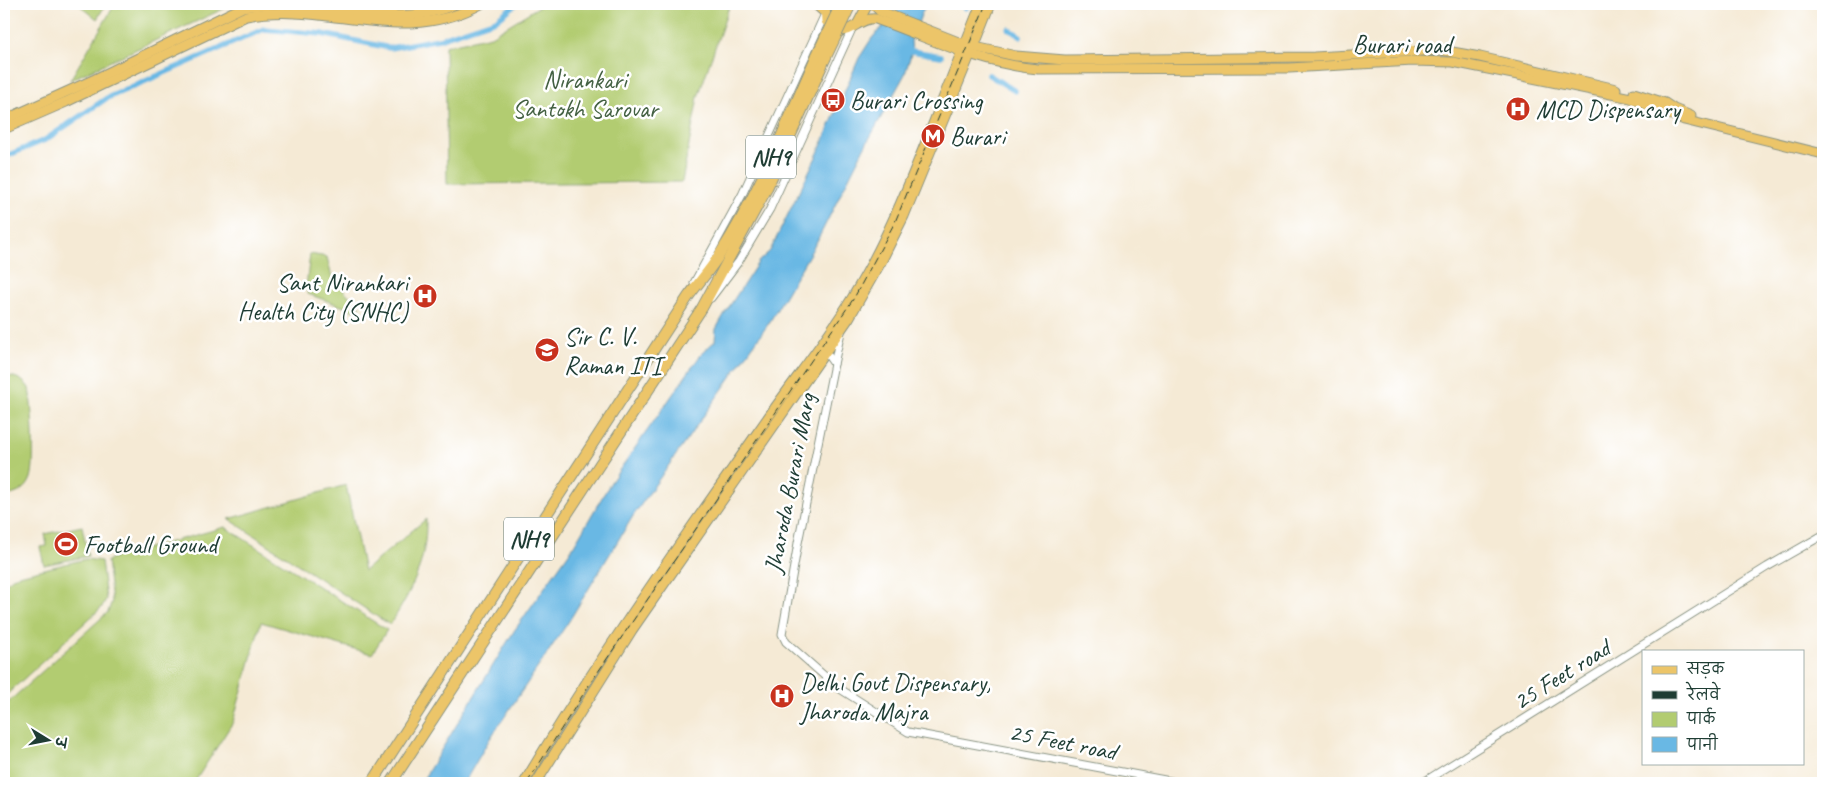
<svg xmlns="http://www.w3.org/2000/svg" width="1827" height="787" font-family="Caveat,'Playpen Sans Deva',sans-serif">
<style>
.green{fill:#b2cc71;stroke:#688452}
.water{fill:#69b8e4;stroke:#447a8c}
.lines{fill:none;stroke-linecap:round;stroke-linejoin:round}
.stream{stroke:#69b8e4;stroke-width:1}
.canal{stroke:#69b8e4;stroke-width:5.5}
.minor-casing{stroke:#8a9484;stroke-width:9}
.major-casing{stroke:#8a9484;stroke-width:11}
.highway-casing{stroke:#8a9484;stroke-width:12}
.minor{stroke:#fff;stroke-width:7}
.major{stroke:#ecc569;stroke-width:9}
.highway{stroke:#ecc569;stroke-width:10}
.rail{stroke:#1f3d34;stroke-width:1;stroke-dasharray:8 4;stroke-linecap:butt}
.highway-bridge-casing{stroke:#8a9484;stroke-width:12;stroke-linecap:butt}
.highway-bridge{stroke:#ecc569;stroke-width:10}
.labels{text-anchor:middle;stroke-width:5;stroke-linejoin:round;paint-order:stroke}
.shield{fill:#fff;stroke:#627771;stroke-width:1}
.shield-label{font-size:24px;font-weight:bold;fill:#1f3d34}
.street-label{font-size:25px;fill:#1f3d34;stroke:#fff}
.park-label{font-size:25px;fill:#446143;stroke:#fff}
.poi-label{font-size:25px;fill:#1f3d34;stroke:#fff;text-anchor:start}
</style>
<rect width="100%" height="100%" fill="#fff"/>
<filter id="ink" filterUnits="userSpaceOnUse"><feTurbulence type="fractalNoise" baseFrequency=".02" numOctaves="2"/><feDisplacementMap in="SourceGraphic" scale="10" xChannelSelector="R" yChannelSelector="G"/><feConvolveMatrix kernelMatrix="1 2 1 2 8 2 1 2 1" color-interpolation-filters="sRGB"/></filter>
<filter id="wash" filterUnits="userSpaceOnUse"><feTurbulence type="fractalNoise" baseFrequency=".0096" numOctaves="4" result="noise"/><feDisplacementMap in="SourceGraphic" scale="20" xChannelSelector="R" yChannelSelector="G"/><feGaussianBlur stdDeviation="1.12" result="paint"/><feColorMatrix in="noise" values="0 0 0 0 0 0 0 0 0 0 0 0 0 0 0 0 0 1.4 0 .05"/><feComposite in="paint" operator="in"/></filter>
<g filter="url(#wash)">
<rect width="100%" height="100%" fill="#f5ead5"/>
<g class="green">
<path d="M 78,4 L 106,4 L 97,19 Z"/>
<path d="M 115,4 L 234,4 L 70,80 Z"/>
<path d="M 352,4 L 431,4 C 406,10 378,9 352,4 Z"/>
<path d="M 543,4 L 730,4 L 698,97 L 682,182 L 447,184 L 445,46 L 491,36 Z"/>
<path d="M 310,254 L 327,257 L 332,278 L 360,307 L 355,311 L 308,294 L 306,287 Z"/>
<path d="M 4,376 C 15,376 23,379 29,388 C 32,405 36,462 31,478 C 27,490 16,495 4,496 Z"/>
<path d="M 346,485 L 364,571 L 426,519 C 427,562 412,590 390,625 L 229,519 Z"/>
<path d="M 82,526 L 88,556 L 44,565 L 40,547 L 47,546 L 45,534 Z"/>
<path d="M 225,527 L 387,630 L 372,654 L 261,622 L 233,722 L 194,783 L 4,783 L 4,706 L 108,612 L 112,601 L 107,561 L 112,558 Z"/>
<path d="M 86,559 L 101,561 L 106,599 L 102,607 L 4,697 L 4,585 L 15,576 Z"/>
</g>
<path class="water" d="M 903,4 L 929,4 L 923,10 L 911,41 L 912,51 L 905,74 L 864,148 L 816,243 L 769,323 L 633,516 L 569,621 L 489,740 L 464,783 L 421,783 L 514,631 L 573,547 L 611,482 L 702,353 L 715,341 L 716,329 L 725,313 L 759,261 L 770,251 L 818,153 L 859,58 L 872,38 Z"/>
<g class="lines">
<path class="stream" d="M 4,94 L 6,93"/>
<g class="canal">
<path d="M 960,4 L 966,8"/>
<path d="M 1009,29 L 1020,36"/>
<path d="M 906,50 L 941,56"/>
<path d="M 989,75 L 1015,91"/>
<path d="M 4,157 L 45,140 L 107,98 L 264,29 L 322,34 L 390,48 L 439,39 L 496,20 L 516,4"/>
</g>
</g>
</g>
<g filter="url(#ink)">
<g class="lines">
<defs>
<g id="minor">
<path d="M 694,283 L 742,195 L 824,16"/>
<path d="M 711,298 L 739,261 L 770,209 L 852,29"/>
<path d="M 823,348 L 834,364 L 798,543 L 782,634 L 786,642 L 837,687 L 908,732 L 1181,783"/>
<path d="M 834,364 L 841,332"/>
<path d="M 1422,783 L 1767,567 L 1823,535"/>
</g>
<g id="major">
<path d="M 290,4 C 343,9 406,27 456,4"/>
<path d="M 815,4 L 824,12"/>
<path d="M 825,4 L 826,21 C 845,46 856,16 876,19 C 929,38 981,64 1038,69 L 1289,68 L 1413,61 L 1453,62 L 1631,98 L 1684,120 L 1823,154"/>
<path d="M 873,4 L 880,11 L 966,45 L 1016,56 L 1065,60 L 1314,57 L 1441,50 L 1480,57 L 1616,89"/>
<path d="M 858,23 L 868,4"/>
<path d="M 965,44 L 981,4"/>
<path d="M 974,47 L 991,4"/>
<path d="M 1634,93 L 1665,103 L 1674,109 L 1691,116"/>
<path d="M 4,120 L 95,79 L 243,7 L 272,4"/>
<path d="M 4,129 L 66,102 L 246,16 C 327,0 399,48 481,4"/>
<path d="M 524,783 C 596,661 679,545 760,429 C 790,385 824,344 852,298 C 899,221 928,134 962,51"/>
<path d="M 536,783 L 632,630 L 849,318 L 881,262 L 904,216 L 970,55"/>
</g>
<g id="highway">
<path d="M 372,783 L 688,297 C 698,283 711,269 720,254 C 760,192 787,122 817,55"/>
<path d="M 391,783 L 702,308 L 766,190 L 825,59"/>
</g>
</defs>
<use href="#minor" class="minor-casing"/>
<use href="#major" class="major-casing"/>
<use href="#highway" class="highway-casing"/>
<use href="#minor" class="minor"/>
<use href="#major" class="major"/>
<use href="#highway" class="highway"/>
<path class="rail" d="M 527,783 L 589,685 L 854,298 L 895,222 L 986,4"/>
<defs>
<g id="highway-bridge">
<path d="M 817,55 L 841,4"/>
<path d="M 825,59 L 851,4"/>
</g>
</defs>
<use href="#highway-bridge" class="highway-bridge-casing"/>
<use href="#highway-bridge" class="highway-bridge"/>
</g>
</g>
<defs>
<symbol id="bus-disc" viewBox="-11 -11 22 22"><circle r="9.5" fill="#c8321e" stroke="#fff"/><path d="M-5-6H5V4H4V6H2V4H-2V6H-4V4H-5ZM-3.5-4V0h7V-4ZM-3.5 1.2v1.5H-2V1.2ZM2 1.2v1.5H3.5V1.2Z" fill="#fff"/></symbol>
<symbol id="hospital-disc" viewBox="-11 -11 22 22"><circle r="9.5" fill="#c8321e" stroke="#fff"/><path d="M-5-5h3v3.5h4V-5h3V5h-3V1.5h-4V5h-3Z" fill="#fff"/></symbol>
<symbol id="metro-disc" viewBox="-11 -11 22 22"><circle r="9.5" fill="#c8321e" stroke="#fff"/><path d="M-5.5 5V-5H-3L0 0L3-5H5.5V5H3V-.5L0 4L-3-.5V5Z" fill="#fff"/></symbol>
<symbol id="university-disc" viewBox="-11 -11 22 22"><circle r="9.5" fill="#c8321e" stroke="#fff"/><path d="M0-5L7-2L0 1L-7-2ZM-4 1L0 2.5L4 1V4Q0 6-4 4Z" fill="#fff"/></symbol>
<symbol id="stadium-disc" viewBox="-11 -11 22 22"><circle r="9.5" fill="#c8321e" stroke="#fff"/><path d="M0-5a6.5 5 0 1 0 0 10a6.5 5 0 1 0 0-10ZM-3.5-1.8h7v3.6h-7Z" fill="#fff"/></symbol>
</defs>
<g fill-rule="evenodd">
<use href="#bus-disc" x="819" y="86" width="28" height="28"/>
<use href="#hospital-disc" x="1504" y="95" width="28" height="28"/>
<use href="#metro-disc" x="919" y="122" width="28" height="28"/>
<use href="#hospital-disc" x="411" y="282" width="28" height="28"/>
<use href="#university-disc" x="533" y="336" width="28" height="28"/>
<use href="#stadium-disc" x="52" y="530" width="28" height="28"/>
<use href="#hospital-disc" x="768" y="682" width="28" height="28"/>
</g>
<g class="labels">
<g class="shield">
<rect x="746" y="135.5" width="50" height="43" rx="4"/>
<rect x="504" y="517.5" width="50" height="43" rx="4"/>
</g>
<g class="shield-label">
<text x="771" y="165">NH9</text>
<text x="529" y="547">NH9</text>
</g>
<g class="street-label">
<text x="1402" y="53">Burari road</text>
<text transform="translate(789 483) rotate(-79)" y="9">Jharoda Burari Marg</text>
<text transform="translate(1561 674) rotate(-32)" y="9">25 Feet road</text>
<text transform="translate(1063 741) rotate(11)" y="9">25 Feet road</text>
</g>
<g class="park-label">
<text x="585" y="88">Nirankari<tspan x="585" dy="29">Santokh Sarovar</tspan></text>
</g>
<g class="poi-label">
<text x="850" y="109">Burari Crossing</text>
<text x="1536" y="118">MCD Dispensary</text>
<text x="950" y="145">Burari</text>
<text x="408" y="291" text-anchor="end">Sant Nirankari<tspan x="408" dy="29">Health City (SNHC)</tspan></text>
<text x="564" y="345">Sir C. V.<tspan x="564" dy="29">Raman ITI</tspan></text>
<text x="84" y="553">Football Ground</text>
<text x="800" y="691">Delhi Govt Dispensary,<tspan x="800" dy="29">Jharoda Majra</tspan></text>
</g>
</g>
<rect width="1827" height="787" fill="none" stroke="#fff" stroke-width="20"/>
<rect x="1642" y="650" width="162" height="115" fill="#ffffff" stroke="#a5b1ae"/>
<rect x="1652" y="666" width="25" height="8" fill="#ecc569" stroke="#a5b1ae"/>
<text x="1687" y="674" font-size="15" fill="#1f3d34">सड़क</text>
<rect x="1652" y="691" width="25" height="8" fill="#1f3d34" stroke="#a5b1ae"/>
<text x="1687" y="700" font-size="15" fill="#1f3d34">रेलवे</text>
<rect x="1652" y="712" width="25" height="15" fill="#b2cc71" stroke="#a5b1ae"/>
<text x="1687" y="724" font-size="15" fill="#1f3d34">पार्क</text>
<rect x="1652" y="737" width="25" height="15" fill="#69b8e4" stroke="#a5b1ae"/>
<text x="1687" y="750" font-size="15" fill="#1f3d34">पानी</text>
<g transform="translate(48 740) rotate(100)" stroke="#ffffff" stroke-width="4" paint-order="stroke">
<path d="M0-4L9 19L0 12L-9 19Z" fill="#1f3d34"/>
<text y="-8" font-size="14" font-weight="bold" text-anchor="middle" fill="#1f3d34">उ</text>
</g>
</svg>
